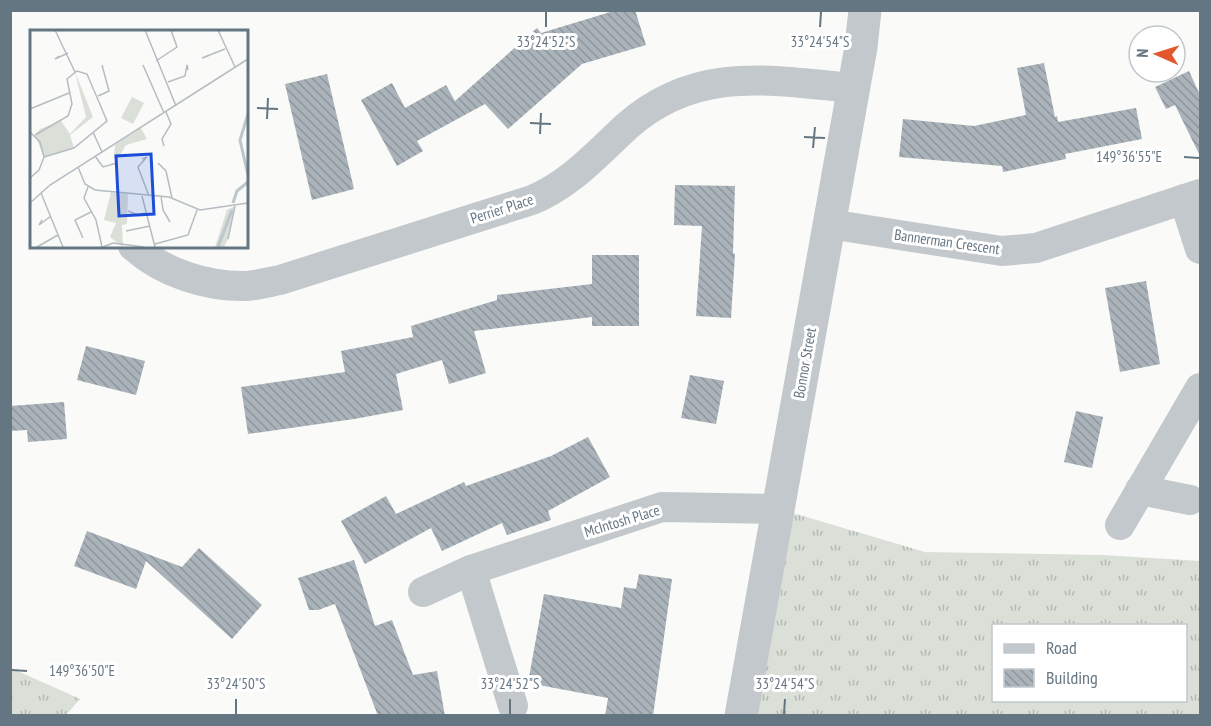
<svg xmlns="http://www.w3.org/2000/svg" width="1211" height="726" font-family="'PT Sans Narrow',sans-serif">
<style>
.grass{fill:url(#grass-tufts);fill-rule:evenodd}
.building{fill:url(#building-back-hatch)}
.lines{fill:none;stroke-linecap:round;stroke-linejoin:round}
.minor{stroke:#c3c8cc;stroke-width:30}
.tertiary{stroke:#c3c8cc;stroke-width:33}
.ticks{fill:none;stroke:#657683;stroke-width:2}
.labels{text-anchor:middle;stroke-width:6;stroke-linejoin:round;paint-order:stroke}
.street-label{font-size:15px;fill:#657683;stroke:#fff}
.inset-river{fill:none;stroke:#bbc7cb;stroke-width:3}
.inset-road{fill:none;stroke:#b5bdc2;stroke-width:1.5}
.view{fill:#1d4ed8;fill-opacity:0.15;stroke:#1d4ed8;stroke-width:3}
.inset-edge{fill:none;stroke:#657683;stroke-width:3}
.ticks-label{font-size:15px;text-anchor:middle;fill:#657683;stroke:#fff;stroke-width:6;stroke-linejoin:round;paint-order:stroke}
</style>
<defs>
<pattern id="grass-tufts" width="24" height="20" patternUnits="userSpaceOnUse" patternTransform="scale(1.5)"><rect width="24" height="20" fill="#dadfd7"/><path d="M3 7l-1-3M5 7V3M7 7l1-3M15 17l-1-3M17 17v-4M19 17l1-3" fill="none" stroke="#b4b9b4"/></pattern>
<pattern id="building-back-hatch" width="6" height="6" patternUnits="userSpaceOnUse" patternTransform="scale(1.5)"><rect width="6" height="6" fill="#aab3b9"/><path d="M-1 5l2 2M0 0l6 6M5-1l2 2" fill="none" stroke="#8e969c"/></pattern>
</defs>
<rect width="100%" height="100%" fill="#fafaf8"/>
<g class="grass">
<path d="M 779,509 L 925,552 L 1103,555 L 1200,561 L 1200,715 L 741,716 ZM 994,626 L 1186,626 L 1186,700 L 994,700 Z"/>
<path d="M 10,668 L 11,668 L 80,699 L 66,715 L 11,715 Z"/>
</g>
<g class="building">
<path d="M 617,10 L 635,10 L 646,45 L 582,64 L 508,129 L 485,104 L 417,141 L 423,151 L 397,166 L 361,100 L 392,83 L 405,108 L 446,85 L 455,101 L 537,28 L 541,33 Z"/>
<path d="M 1044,63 L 1055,117 L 1057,116 L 1058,122 L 1136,108 L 1142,139 L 1065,154 L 1066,159 L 1003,172 L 1002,166 L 899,157 L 903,119 L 974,126 L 1026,115 L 1017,68 Z"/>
<path d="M 1189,71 L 1200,95 L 1200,156 L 1175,105 L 1166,109 L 1155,87 Z"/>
<path d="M 327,74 L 354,189 L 312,200 L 285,84 Z"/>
<path d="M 675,185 L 735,186 L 733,253 L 735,254 L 731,318 L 696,316 L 702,226 L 674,225 Z"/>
<path d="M 592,255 L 639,255 L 639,326 L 592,326 L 592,317 L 474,331 L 486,373 L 449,384 L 442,360 L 396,374 L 403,410 L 354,419 L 248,434 L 241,387 L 345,372 L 341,351 L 413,337 L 411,326 L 497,300 L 497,295 L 592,284 Z"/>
<path d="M 1146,281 L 1160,364 L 1120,372 L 1105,288 Z"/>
<path d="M 86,346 L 145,361 L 136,395 L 77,380 Z"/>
<path d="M 690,375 L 724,381 L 716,424 L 681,418 Z"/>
<path d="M 64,402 L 67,439 L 28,442 L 27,430 L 10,431 L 10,406 Z"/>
<path d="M 1076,411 L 1103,417 L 1092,468 L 1064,462 Z"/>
<path d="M 588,437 L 610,477 L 548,511 L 551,520 L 507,535 L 502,523 L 442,551 L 431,528 L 365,564 L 341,521 L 386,496 L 396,514 L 464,482 L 466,486 L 551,456 Z"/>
<path d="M 87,531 L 182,567 L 199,548 L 262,605 L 232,639 L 146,561 L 136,589 L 74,566 Z"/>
<path d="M 354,560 L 375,626 L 392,620 L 413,675 L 437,671 L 445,716 L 378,716 L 335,604 L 318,610 L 309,610 L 298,578 Z"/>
<path d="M 639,574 L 672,579 L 653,716 L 605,716 L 608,698 L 528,683 L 544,594 L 621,608 L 624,587 L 636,589 Z"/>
</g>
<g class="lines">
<g class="minor">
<path d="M 1184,199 L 1200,249"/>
<path d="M 829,224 L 1002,251 L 1036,248 L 1200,194"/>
<path d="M 133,246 C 163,273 207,287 247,286 C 258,285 269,282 280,280 L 532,200 C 570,184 596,155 626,127 C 695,65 769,80 853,88"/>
<path d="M 1140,490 L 1190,500"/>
<path d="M 1120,525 L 1200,388"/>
<path d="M 471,570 L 513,706"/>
<path d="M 423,592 L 471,570 L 662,507 L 779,509"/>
</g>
<path class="tertiary" d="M 741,716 L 861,47 L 865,10"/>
</g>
<path class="ticks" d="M 546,27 L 546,12M 820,27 L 821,12M 257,108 L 278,109M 267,119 L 268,98M 530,123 L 551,124M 540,134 L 541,113M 804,137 L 825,138M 813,148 L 815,127M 1184,157 L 1199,158M 12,670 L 27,671M 236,714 L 236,699M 510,714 L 510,699M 784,714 L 785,699"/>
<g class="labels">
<g class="street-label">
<text transform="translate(502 209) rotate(-18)" y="5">Perrier Place</text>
<text transform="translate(947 242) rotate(8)" y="5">Bannerman Crescent</text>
<text transform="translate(805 363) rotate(-80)" y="5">Bonnor Street</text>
<text transform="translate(622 521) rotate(-17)" y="5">McIntosh Place</text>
</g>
</g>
<g transform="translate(30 30)">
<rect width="218" height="218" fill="#fafaf8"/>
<path d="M 45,42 L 63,87 L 40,105 L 44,118 L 14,127 L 5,105 L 10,99 L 31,91 L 40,104 L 56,87 ZM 111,98 L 117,109 L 96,115 L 87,130 L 84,128 L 85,115 ZM 81,162 L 98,164 L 97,194 L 92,195 L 93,217 L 80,207 L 86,193 L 74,190 ZM 205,176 L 198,209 L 194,217 L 185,217 L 197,180 Z" fill="#dadfd7"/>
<path d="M 102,67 L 114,73 L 103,94 L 91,88 Z" fill="#dadfd7"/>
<path class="inset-river" d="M 218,84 L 210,110 L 218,145M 203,173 L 207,161 L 218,152M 188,217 L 202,180"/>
<path class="inset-road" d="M 25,0 L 45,42M 115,0 L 146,76M 188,0 L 205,37M 29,26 L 25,29 L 38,23M 178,26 L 172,28 L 195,19M 126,31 L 147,17 L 141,0M 113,35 L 134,83M 138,52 L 155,46 L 157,35 L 158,40M 68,66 L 79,61 L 72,35M 0,79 L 39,63M 0,102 L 10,112 L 14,127 L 9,140 L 0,148M 63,102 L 72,122M 5,105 L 38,86 L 42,74 L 37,49 L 47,41 L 57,44 L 77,91 L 44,118 L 14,127M 134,116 L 132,109 L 141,94 L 136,82M 65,126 L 73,137 L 87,133M 112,129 L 117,127 L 108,137 L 119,166M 128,133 L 136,141 L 142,168M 48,137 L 55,154 L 65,160 L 139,167 L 170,180 L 218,173M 58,157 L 54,168 L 66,190 L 72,217M 11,163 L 33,217M 112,166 L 125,217M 131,166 L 133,180 L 140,192M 0,173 L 20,155 L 218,29M 98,181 L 108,185 L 115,183M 12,190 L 9,195 L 21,186M 96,201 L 120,196M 53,208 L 45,190 L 61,182M 198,209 L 205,176M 125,214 L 158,205 L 167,180M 7,217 L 28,205M 73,217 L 83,213 L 114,217"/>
<path class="view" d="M 121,124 L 124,184 L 89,186 L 86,126 Z"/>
<rect width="218" height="218" class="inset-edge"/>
</g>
<g class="ticks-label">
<text x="546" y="47">33°24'52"S</text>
<text x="820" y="47">33°24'54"S</text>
<text x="1129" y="162">149°36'55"E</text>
<text x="82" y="676">149°36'50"E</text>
<text x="236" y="689">33°24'50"S</text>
<text x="510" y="689">33°24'52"S</text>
<text x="785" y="689">33°24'54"S</text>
</g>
<rect width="1211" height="726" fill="none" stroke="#657683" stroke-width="24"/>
<rect x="992" y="624" width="195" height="78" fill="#ffffff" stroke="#c1c8cd" stroke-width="1.5"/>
<rect x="1004" y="644" width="30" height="9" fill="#c3c8cc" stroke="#c1c8cd" stroke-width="1.5"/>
<text x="1046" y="654" font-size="18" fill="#657683">Road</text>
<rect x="1004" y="669" width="30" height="18" fill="url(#building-back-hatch)" stroke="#c1c8cd" stroke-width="1.5"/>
<text x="1046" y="684" font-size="18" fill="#657683">Building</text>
<g transform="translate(1157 54) rotate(273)"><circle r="28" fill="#ffffff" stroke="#c1c8cd" stroke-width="1.5"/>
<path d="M0-4.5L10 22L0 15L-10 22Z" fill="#e4572e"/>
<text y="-9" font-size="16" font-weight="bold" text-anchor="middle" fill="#657683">N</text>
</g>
</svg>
